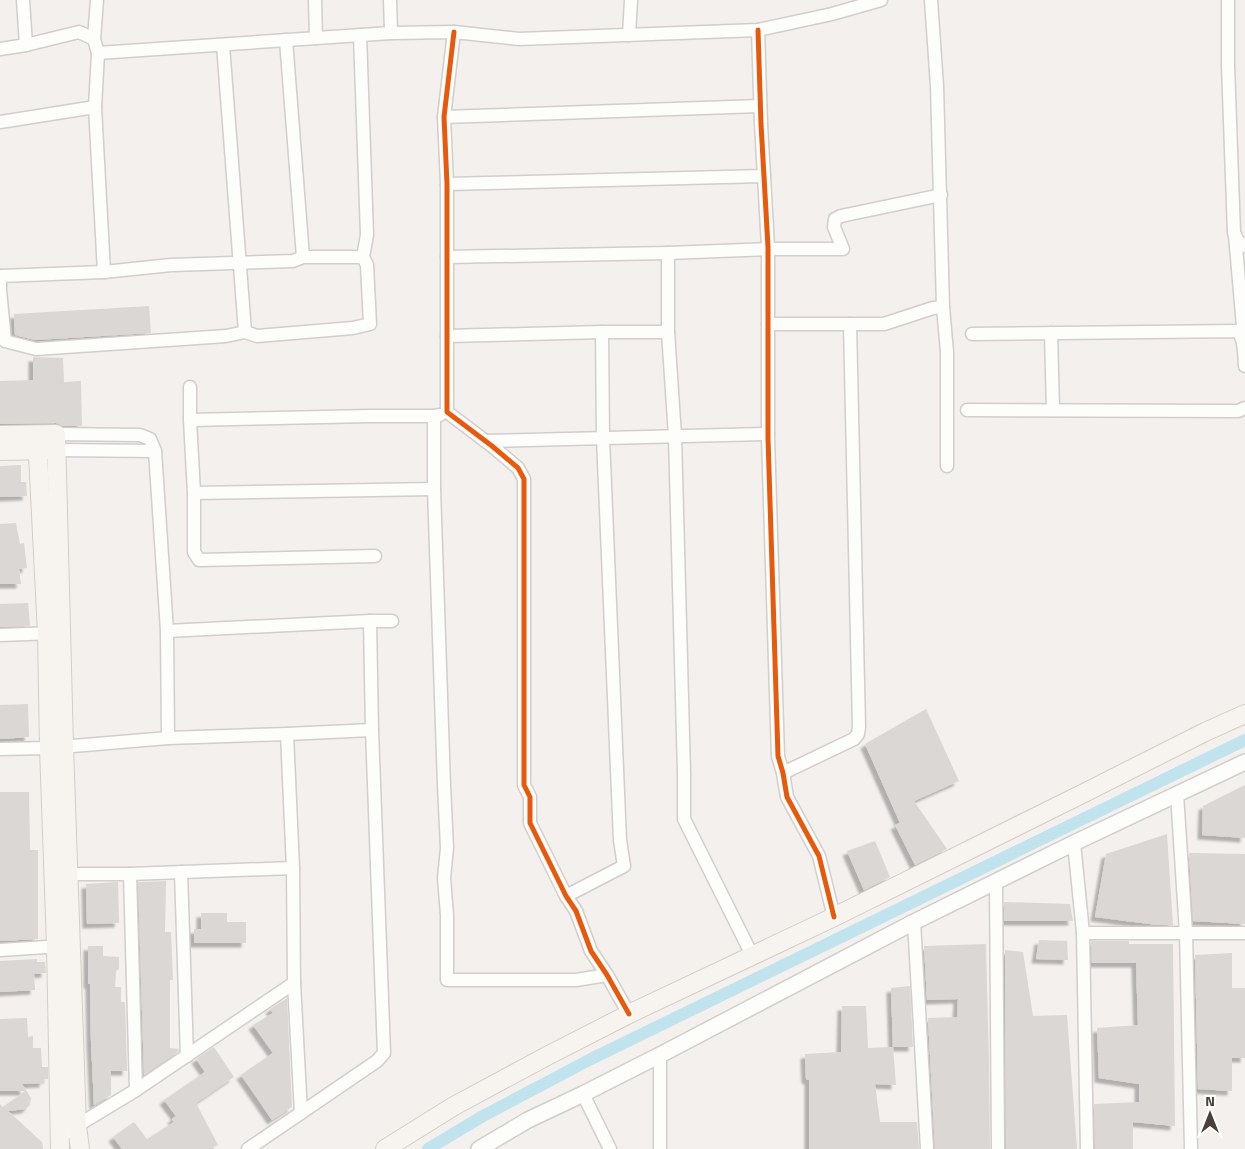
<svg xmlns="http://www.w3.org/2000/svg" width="1245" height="1149" font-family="'Titillium Web',sans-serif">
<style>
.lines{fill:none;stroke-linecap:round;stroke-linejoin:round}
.canal{stroke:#c0e3ee;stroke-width:12}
.building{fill:#dbd7d4;filter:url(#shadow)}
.minor-casing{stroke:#d1cecb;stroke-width:15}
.tertiary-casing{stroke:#d1cecb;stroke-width:18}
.secondary-casing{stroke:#d4cdc6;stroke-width:20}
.minor{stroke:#fdfdfc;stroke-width:12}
.tertiary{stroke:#fdfdfc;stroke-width:15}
.secondary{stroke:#f7f4f0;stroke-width:18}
.cycleway-casing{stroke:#fff;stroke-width:8}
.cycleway{stroke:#e8590c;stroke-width:5}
</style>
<defs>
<filter id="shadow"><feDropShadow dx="-4.5" dy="4.5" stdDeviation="1" flood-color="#0004"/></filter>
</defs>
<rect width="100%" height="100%" fill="#f3f0ed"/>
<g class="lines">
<path class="canal" d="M 428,1149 L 483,1116 L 591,1059 L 1245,740"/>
</g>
<g class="building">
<path d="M 149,306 L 151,333 L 35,340 L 15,335 L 14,314 Z"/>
<path d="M 33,357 L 63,358 L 64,382 L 81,381 L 82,426 L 63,426 L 56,423 L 0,424 L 0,381 L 33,380 Z"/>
<path d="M 21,465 L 21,482 L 26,482 L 27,496 L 0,497 L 0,466 Z"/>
<path d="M 16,523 L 20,544 L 24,543 L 27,568 L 19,569 L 21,584 L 0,584 L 0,524 Z"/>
<path d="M 28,603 L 30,626 L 0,627 L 0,604 Z"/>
<path d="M 28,704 L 29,737 L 0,739 L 0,705 Z"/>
<path d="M 926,709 L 959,781 L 914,801 L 947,849 L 915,865 L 895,825 L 900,823 L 865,744 Z"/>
<path d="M 1245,785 L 1245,838 L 1202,835 L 1203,806 Z"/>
<path d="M 0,792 L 29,792 L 30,850 L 38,850 L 38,939 L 0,941 Z"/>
<path d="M 1167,834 L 1173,925 L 1158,925 L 1095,917 L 1106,854 Z"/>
<path d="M 875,841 L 890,877 L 864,890 L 847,851 Z"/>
<path d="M 1189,853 L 1245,854 L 1245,924 L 1193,921 Z"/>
<path d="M 166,881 L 165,932 L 171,932 L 173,980 L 170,980 L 170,1048 L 179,1049 L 179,1051 L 144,1075 L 138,882 Z"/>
<path d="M 118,882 L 119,923 L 87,924 L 86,884 Z"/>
<path d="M 1004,902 L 1070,904 L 1073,921 L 1004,921 Z"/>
<path d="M 201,913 L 227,913 L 227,922 L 246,922 L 246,943 L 194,943 L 194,929 L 201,929 Z"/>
<path d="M 1039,940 L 1067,941 L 1068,960 L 1036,959 Z"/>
<path d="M 1091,941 L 1129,941 L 1129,944 L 1173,944 L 1175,1126 L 1133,1122 L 1133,1149 L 1095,1149 L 1094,1104 L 1139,1102 L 1139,1084 L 1099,1078 L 1097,1028 L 1138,1025 L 1136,963 L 1092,963 Z"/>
<path d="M 986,944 L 989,1065 L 990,1149 L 935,1149 L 928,1018 L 957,1017 L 958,999 L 927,1000 L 924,946 Z"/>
<path d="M 88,946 L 103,946 L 103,956 L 119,957 L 119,969 L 116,971 L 115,987 L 121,987 L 121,1002 L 125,1002 L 127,1071 L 111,1071 L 111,1095 L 94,1105 L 91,1041 L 90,984 L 88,984 Z"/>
<path d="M 1005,950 L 1023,952 L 1033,1016 L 1067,1015 L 1077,1149 L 1006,1149 Z"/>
<path d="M 1232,953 L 1232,988 L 1245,988 L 1245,1058 L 1232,1058 L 1232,1091 L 1198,1089 L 1195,955 Z"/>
<path d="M 37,959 L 37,962 L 45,962 L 46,973 L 34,974 L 35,990 L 0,992 L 0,961 Z"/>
<path d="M 910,986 L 913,1047 L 893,1047 L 891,988 Z"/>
<path d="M 287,998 L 292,1107 L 272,1120 L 241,1075 L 273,1053 L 253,1025 L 273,1013 L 270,1009 Z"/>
<path d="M 842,1006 L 866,1006 L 868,1048 L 893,1047 L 896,1085 L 875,1084 L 880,1122 L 917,1122 L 919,1149 L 809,1149 L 809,1080 L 806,1079 L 805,1054 L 841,1052 Z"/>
<path d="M 27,1018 L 28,1037 L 33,1036 L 33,1048 L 41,1048 L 42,1067 L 48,1067 L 48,1079 L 44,1079 L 44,1083 L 22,1084 L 31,1098 L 30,1105 L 26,1109 L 8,1111 L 42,1142 L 43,1149 L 0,1149 L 0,1104 L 3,1107 L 25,1091 L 0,1091 L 0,1019 Z"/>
<path d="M 214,1047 L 234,1077 L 196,1103 L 218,1145 L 210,1149 L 122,1149 L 113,1137 L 134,1122 L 147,1139 L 174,1122 L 172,1119 L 176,1116 L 164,1100 L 205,1072 L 196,1059 Z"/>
</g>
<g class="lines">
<defs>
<g id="minor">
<path d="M 23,0 L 26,45"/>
<path d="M 315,0 L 316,38"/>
<path d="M 390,0 L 391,33"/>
<path d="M 931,0 L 937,86 L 943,307 L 947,352 L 947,466"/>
<path d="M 1228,0 L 1228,65 L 1234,233 L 1238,241 L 1245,246"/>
<path d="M 758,30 L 761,124 L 768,247 L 768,438 L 778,756 L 783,773 L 787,797 L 819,856 L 834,917"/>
<path d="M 454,32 L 444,117 L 447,184 L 447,412 L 492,446 L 518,468 L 524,479 L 524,785 L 530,797 L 530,823 L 566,896 L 576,911 L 591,951 L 607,975 L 629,1014"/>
<path d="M 629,35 L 631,0"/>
<path d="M 94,39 L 97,0"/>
<path d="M 286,40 L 303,257"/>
<path d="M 223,45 L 245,332"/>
<path d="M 0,49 L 26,45 L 79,32 L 94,39 L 98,53 L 95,107 L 104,272"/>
<path d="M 98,53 L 391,33 L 454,32 L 519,39 L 758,30 L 832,14 L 881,0"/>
<path d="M 444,117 L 760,106"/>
<path d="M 0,122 L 95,107"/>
<path d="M 447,184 L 764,176"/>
<path d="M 1235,235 L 1244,338"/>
<path d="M 668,253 L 668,332 L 675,436 L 684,773 L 684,819 L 752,955"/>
<path d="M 447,257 L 668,253 L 768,249 L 843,249 L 834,227 L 835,219 L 841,216 L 941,195"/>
<path d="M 0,276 L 0,290 L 5,341 L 36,349 L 226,336 L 245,332 L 257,336 L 353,328 L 370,324 L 367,265 L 363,257 L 367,235 L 360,35"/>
<path d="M 0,276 L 104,272 L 171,265 L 293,261 L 303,257 L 363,257"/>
<path d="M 768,324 L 884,324 L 933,308 L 943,307"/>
<path d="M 1051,333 L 1053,410"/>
<path d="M 972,334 L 1237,331 C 1245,337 1244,355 1245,366"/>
<path d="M 447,336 L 602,332 L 668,332"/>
<path d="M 190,387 L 190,420 L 194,493 L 194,552 L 199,560 L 375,556"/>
<path d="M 967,410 L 1238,411 L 1245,408"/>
<path d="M 434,416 L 434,489 L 444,785 L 447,848 L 444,878 L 447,915 L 447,980 L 576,980 L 607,975"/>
<path d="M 190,420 L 370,416 L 434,416 L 440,415"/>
<path d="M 56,434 L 140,435 L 150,439 L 155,451 L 167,631 L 168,738"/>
<path d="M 485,441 L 768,434"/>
<path d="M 57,450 L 155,451"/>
<path d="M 194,493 L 434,489"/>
<path d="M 167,631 L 370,621 L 392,621"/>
<path d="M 0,635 L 55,633"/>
<path d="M 287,734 L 293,868 L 294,983 L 301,1113"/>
<path d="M 0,749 L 49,748 L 168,738 L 287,734 L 372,730"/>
<path d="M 783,773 L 854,739 L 858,734 L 859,727 L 850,324"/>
<path d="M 1177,794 L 1186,933 L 1191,1149"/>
<path d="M 1074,843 L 1083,933 L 1087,1149"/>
<path d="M 181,872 L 187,1056"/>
<path d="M 61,874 L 130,874 L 293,868"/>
<path d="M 130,874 L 136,1090"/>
<path d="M 996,882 L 998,1149"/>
<path d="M 566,896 L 624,866 L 620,840 L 603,438 L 602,332"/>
<path d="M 914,922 L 927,1149"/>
<path d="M 1083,933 L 1245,933"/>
<path d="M 0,950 L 62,946"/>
<path d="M 660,1055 L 660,1149"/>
<path d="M 583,1094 L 610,1149"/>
<path d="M 60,1136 L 136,1090 L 294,983"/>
<path d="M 248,1149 L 377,1061 L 384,1053 L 372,730 L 370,621"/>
</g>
<path id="tertiary" d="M 479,1149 L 528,1120 L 583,1094 L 660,1055 L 914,922 L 1074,843 L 1245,762"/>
<g id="secondary">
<path d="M 0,435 L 56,434 L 64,746 L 77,1126 L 80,1149"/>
<path d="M 37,435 L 47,633 L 49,748 L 56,946 L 60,1149"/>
<path d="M 0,451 L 49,450"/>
<path d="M 385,1149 L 454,1106 L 547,1056 L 629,1014 L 834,917 L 1082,794 L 1205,732 L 1245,714"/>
</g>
</defs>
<use href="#minor" class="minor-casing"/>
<use href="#tertiary" class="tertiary-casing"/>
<use href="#secondary" class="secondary-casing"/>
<use href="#minor" class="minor"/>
<use href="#tertiary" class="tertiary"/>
<use href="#secondary" class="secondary"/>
<defs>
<g id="cycleway">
<path d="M 758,30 L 761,124 L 768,247 L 768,438 L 778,756 L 783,773 L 787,797 L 819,856 L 834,917"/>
<path d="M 454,32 L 444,117 L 447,184 L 447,412 L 492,446 L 518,468 L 524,479 L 524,785 L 530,797 L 530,823 L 566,896 L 576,911 L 591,951 L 607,975 L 629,1014"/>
</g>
</defs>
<use href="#cycleway" class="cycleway-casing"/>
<use href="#cycleway" class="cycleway"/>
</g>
<g transform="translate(1210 1114)" stroke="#ffffff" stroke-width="4" paint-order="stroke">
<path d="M0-4L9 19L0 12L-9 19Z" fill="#494039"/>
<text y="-8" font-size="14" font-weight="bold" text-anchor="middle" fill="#494039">N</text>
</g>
</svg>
